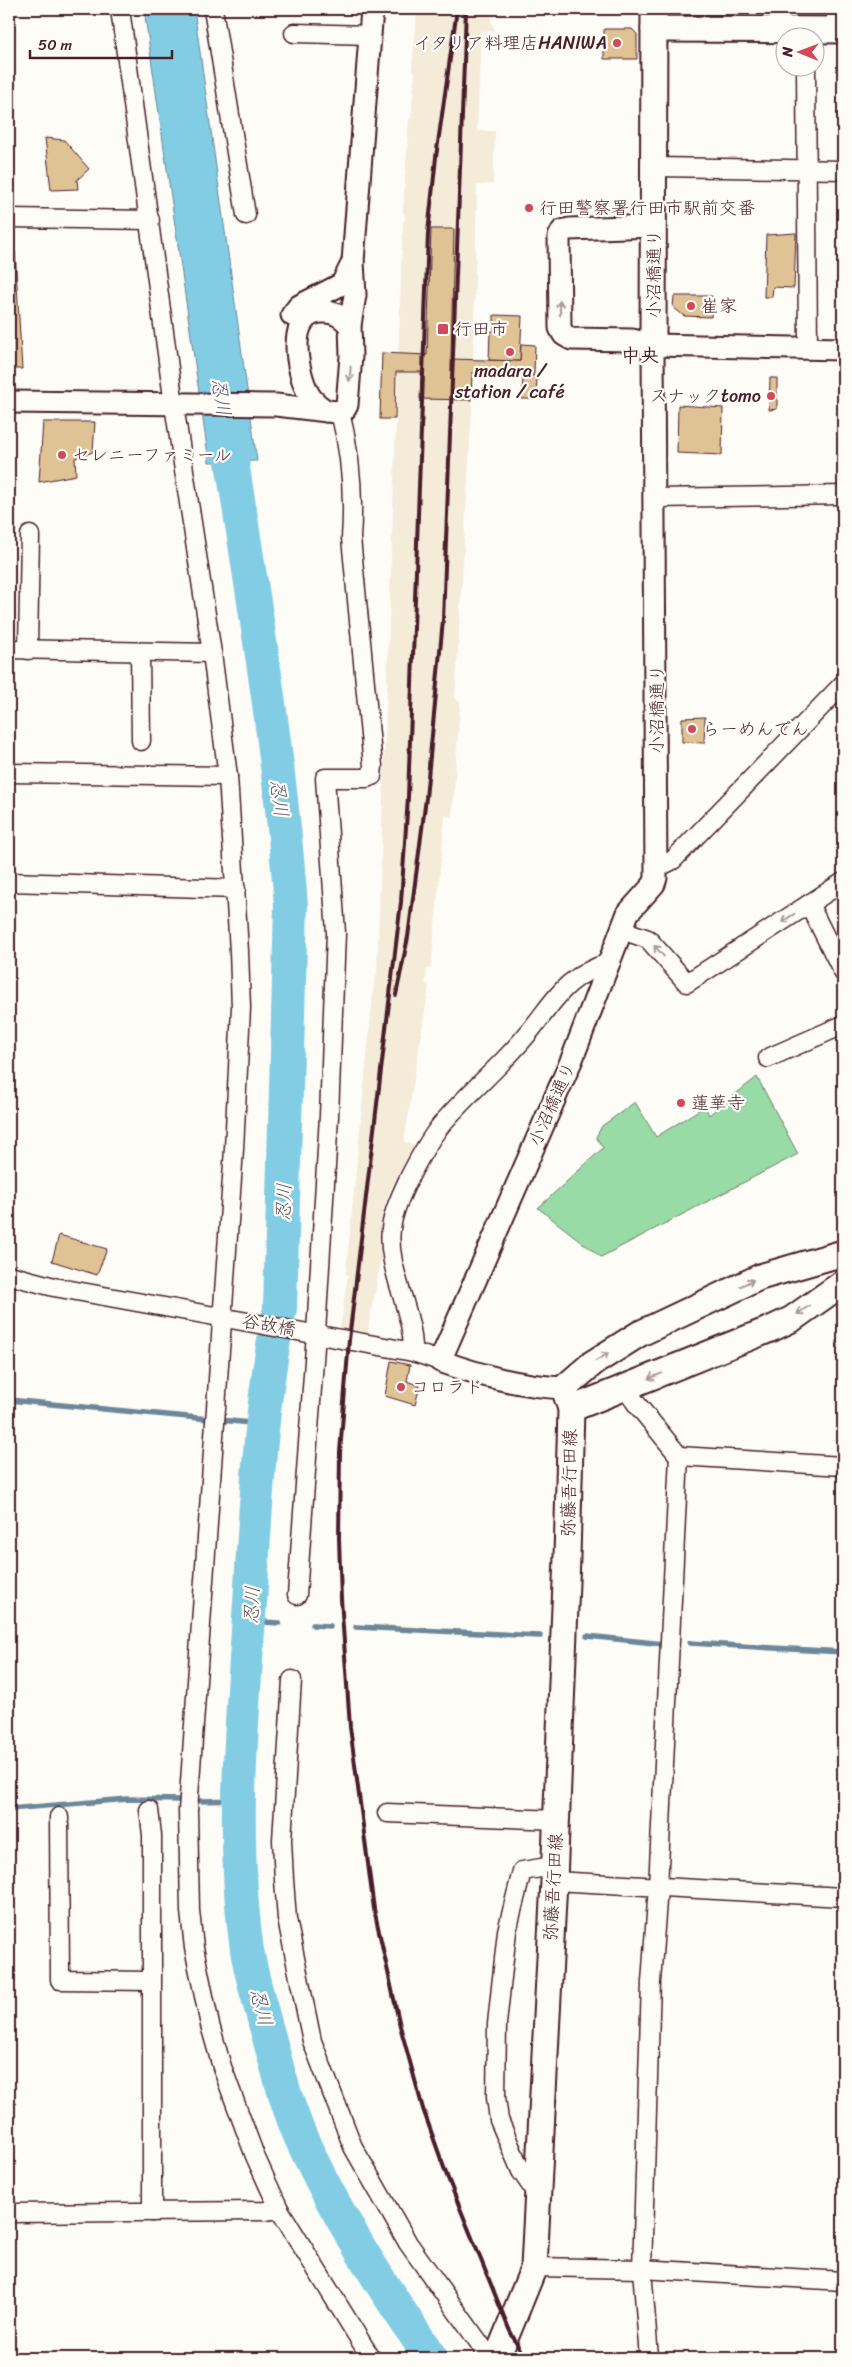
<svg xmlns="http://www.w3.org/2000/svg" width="852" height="2367" font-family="Sriracha,'Klee One',sans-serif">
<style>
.built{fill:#f4ebd9}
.green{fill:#98dba6;stroke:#717d68}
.water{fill:#83cde4;stroke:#6c879a}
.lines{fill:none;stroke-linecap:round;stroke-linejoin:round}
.stream{stroke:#6c879a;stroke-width:5.5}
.river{stroke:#83cde4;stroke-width:34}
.building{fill:#e0c394;stroke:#4a1f2b}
.minor-casing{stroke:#4a1f2b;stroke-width:21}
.tertiary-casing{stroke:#4a1f2b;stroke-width:25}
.secondary-casing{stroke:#4a1f2b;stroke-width:29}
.minor{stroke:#fdfcf7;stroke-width:18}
.tertiary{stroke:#fdfcf7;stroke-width:21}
.secondary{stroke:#fdfcf7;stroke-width:25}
.rail{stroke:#4a1f2b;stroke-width:4}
.oneway{stroke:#ac999b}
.poi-dot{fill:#d1495b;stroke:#fdfcf7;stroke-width:2}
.labels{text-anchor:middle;stroke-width:4.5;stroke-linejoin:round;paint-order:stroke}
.poi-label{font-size:18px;fill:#4a1f2b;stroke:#fdfcf7;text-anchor:start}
.street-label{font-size:18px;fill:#4a1f2b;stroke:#fdfcf7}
.neighbourhood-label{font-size:19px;font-weight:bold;fill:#4a1f2b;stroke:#fdfcf7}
.water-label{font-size:19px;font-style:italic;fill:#5b5362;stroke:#fdfcf7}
</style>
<rect width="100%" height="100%" fill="#fdfcf7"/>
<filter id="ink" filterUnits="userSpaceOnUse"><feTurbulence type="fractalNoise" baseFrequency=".02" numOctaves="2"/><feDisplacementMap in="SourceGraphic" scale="10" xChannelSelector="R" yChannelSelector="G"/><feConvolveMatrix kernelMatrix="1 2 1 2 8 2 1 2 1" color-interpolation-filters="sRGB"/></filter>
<g filter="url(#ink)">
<path class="built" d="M 417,9 L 492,9 L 491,21 L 495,31 L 481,31 L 477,131 L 495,131 L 493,184 L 477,185 L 472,407 L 455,698 L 460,702 L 452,817 L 445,816 L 431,969 L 427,969 L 425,983 L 429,985 L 404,1142 L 415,1145 L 390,1190 L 384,1207 L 379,1241 L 381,1259 L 367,1334 L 340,1329 L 348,1275 L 346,1274 L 374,984 L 377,973 L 403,221 L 406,219 L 403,211 L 409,119 L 411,119 L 415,72 L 412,70 Z"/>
<path class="green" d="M 757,1077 L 798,1154 L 601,1257 L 538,1208 L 603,1148 L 596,1137 L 602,1126 L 635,1102 L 656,1137 L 705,1106 L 709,1115 Z"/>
<path class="water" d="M 144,9 L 194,9 L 257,461 L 209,462 Z"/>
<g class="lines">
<g class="stream">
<path d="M 9,1400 L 262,1424"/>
<path d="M 248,1621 L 279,1623"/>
<path d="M 313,1625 L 330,1626"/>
<path d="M 356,1627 L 540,1636"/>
<path d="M 587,1636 L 664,1644"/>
<path d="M 690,1643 L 843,1652"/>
<path d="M 201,1801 L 239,1800"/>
<path d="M 9,1809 L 128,1799 L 180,1800"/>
</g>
<path class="river" d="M 225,417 C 250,579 279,742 291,906 L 280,1308 C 260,1405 256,1504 250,1603 C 242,1718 231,1836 247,1950 C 252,1980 262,2011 270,2041 C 279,2074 288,2109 302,2140 C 337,2217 384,2289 431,2358"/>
</g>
<g class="building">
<path d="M 604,29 L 632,29 L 637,34 L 637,59 L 604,59 Z"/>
<path d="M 45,138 L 64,140 L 89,169 L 77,180 L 78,189 L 51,190 Z"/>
<path d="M 431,229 L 454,229 L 451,359 L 520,361 L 521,344 L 535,345 L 534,374 L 472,373 L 471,400 L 420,399 L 421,372 L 396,372 L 395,419 L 380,419 L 382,353 L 427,355 Z"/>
<path d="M 796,233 L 794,288 L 773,287 L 772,297 L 764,297 L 766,235 Z"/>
<path d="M 9,250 L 15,251 L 22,369 L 9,369 Z"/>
<path d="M 674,296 L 712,296 L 711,317 L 684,316 L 673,307 Z"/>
<path d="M 494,315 L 522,316 L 520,361 L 489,360 L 490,332 L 494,331 Z"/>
<path d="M 523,375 L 537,376 L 536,399 L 522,399 Z"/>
<path d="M 770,378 L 777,378 L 777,409 L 769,410 Z"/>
<path d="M 678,405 L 723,408 L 722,455 L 677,453 Z"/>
<path d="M 43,422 L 95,422 L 93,452 L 75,458 L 76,475 L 39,482 Z"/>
<path d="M 705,717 L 704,743 L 682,742 L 682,718 Z"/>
<path d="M 59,1235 L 107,1249 L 97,1275 L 52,1261 Z"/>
<path d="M 391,1361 L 410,1365 L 407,1381 L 420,1386 L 415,1405 L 385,1396 Z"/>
</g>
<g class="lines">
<defs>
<g id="minor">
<path d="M 120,9 L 174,405 L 212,653 L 228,776 L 239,951 L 241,1008 L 234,1149 L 188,1811 L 190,1911 L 194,1948 L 210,2025 L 222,2067 L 255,2156 L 279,2209 L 371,2358"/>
<path d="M 213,9 L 246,215"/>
<path d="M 836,9 L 836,30"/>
<path d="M 294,33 L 370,35"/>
<path d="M 806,68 L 808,349"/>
<path d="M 654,167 L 843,170"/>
<path d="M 9,218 L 150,220"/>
<path d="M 655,498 L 843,495"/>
<path d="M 9,649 L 212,653"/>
<path d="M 28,650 L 30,535"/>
<path d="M 140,652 L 141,741"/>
<path d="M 9,773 L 228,776"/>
<path d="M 657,868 L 673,860 L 843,684"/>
<path d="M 9,882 L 236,889"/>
<path d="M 809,904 L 843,972"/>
<path d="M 622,930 L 648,939 L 687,983 L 843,882"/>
<path d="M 768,1058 L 843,1025"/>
<path d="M 9,1275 L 54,1287 L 413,1352 L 440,1361"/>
<path d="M 413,1352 C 414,1312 386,1268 391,1229 C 393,1212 401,1195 408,1180 C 418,1160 428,1141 441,1125 C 467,1094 499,1068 525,1037 C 555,1002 562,977 611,962"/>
<path d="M 627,1387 L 635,1402 L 679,1456 L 843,1466"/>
<path d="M 297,1595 L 316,1333 L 329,1116 L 336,933 L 325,778 L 367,778 L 372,776 L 373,766 L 351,538 C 354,497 350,451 340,412"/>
<path d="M 292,1680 L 282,1840 L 284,1880 L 287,1919 L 312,2041 L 353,2147 L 408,2243 L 490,2358"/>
<path d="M 149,1810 L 152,1835 L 152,2212"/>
<path d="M 387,1813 L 556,1820"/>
<path d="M 59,1817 L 60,1980 L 151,1981"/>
<path d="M 554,1881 L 843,1897"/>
<path d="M 537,2194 L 521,2171 L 499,2120 L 496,2097 L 497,2024 L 507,1931 L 522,1871 L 554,1866"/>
<path d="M 9,2213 L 265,2211 L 279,2209"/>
<path d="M 534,2267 L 642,2269 L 843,2281"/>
<path d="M 649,2358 L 642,2269 L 651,1982 L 658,1887 L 679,1456"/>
</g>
<g id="tertiary">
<path d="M 654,226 L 569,229 L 562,231 L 559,237 L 560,328 L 564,335 L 571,339 L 632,340 L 653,345 L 843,349"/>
<path d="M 292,315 L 299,306 L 342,284 L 353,262"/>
<path d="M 9,402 L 276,405 L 336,412 L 344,410 L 347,405 L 351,356 L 350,325 L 355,295 L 353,262 L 372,9"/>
<path d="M 326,411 C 319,406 313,402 309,395 C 297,373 284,311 324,312 C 336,312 342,317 350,325"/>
<path d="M 564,1388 C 520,1386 482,1376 440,1361 L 572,1059 L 628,913 L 654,884 L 656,878 L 653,345"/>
</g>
<g id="secondary">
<path d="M 654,29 L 843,30"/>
<path d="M 653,345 L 654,9"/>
<path d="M 571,1409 L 773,1328 L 792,1319 L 843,1283"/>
<path d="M 497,2358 L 534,2267 L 554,1881 L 567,1557 L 571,1409 L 564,1388 L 593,1363 L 639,1334 L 760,1277 L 843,1253"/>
</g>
</defs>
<use href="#minor" class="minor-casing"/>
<use href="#tertiary" class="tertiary-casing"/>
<use href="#secondary" class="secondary-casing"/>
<use href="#minor" class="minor"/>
<use href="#tertiary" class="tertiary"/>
<use href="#secondary" class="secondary"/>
<g class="rail">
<path d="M 457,9 L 436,157 L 428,233 L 408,797 L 401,902 L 349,1340 L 340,1452 L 339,1539 L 341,1599 L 350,1727 L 374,1909 L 400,2026 L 423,2109 L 447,2176 L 509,2329 L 524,2358"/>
<path d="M 396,995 L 408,937 L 426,798 L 443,620 L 466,9"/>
</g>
</g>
<defs><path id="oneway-shaft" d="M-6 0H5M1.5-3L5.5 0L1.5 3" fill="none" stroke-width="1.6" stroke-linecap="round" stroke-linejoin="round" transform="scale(1.25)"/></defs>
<g class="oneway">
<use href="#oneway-shaft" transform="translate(560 308) rotate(-91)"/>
<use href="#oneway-shaft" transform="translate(350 374) rotate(95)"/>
<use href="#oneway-shaft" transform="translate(788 918) rotate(147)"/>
<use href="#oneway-shaft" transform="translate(659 951) rotate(-132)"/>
<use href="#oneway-shaft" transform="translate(747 1283) rotate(-26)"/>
<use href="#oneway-shaft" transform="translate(803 1310) rotate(145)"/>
<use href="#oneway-shaft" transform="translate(602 1357) rotate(-32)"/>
<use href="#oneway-shaft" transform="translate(655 1376) rotate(159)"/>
</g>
</g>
<g class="poi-dot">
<circle cx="617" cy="43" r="5"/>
<circle cx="529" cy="208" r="5"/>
<circle cx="691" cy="306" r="5"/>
<rect x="437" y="323" width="12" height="12" rx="2.5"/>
<circle cx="510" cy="352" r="5"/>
<circle cx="771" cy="396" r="5"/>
<circle cx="62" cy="455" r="5"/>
<circle cx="692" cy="729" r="5"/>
<circle cx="681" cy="1103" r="5"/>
<circle cx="401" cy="1387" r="5"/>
</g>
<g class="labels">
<g class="poi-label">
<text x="607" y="49" text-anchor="end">イタリア料理店HANIWA</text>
<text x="539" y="214">行田警察署行田市駅前交番</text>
<text x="701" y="312">崔家</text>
<text x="454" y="335">行田市</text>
<text x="510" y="377" text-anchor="middle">madara /<tspan x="510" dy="21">station / café</tspan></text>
<text x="761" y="402" text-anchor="end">スナックtomo</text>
<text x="72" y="461">セレニーファミール</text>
<text x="702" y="735">らーめんでん</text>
<text x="691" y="1109">蓮華寺</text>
<text x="411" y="1393">コロラド</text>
</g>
<g class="street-label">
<text transform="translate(654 274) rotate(-90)" y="6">小沼橋通り</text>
<text transform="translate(657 709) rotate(-90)" y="6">小沼橋通り</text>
<text transform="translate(552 1104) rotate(-66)" y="6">小沼橋通り</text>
<text transform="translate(269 1325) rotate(10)" y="6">谷故橋</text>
<text transform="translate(569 1483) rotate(-89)" y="6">弥藤吾行田線</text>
<text transform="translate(553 1887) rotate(-87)" y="6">弥藤吾行田線</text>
</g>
<g class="neighbourhood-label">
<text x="640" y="362">中央</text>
</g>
<g class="water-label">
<text transform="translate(222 397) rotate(81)" y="7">忍川</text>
<text transform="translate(280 798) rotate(82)" y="7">忍川</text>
<text transform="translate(283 1202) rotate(-88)" y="7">忍川</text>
<text transform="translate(251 1605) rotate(-87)" y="7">忍川</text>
<text transform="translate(262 2007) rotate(76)" y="7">忍川</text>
</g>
</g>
<rect width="852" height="2367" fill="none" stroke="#fdfcf7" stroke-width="30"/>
<rect x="15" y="15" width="822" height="2337" fill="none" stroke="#4a1f2b" stroke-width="2" filter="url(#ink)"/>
<g transform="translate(800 52) rotate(271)"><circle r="24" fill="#fdfcf7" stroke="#b5a4a5"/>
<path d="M0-4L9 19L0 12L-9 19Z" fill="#d1495b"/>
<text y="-8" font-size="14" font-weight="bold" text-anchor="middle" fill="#4a1f2b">N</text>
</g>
<path d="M30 50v8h142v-8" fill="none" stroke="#4a1f2b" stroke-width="2.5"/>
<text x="38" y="50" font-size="15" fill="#4a1f2b" stroke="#fdfcf7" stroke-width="4" paint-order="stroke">50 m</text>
</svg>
